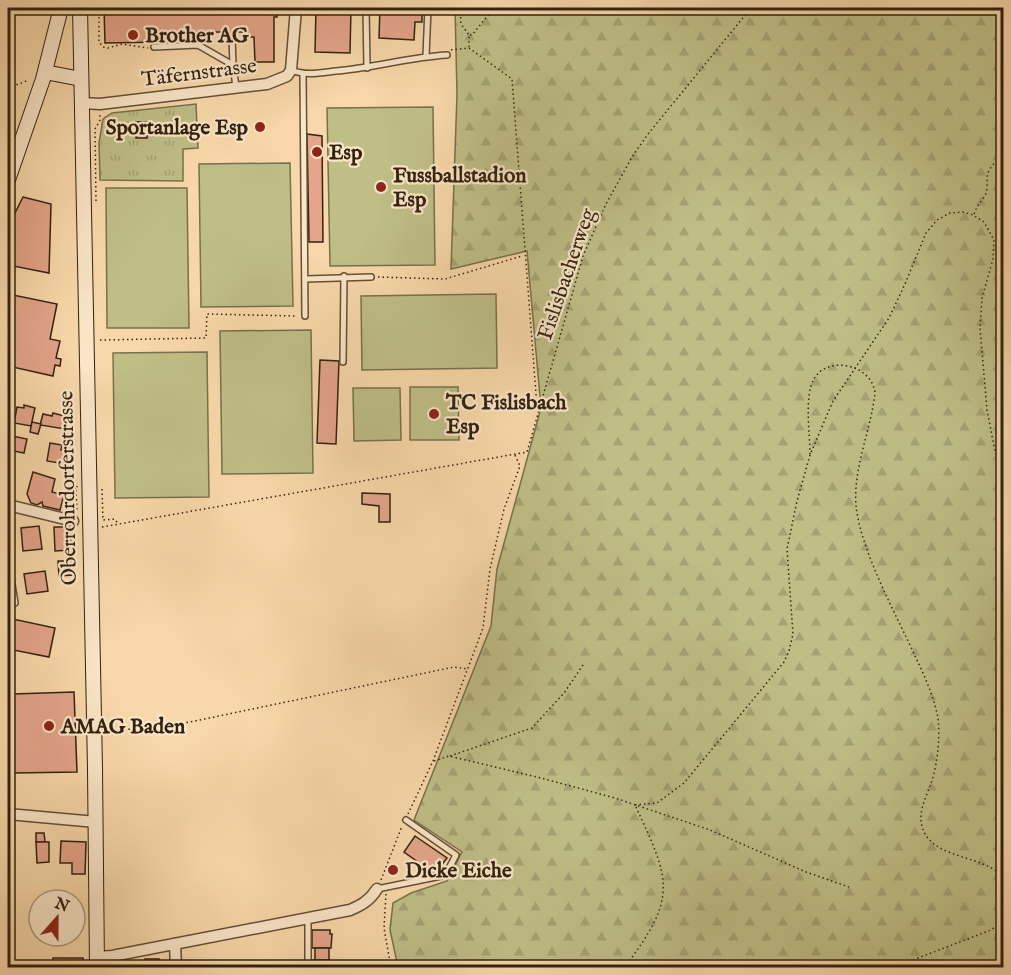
<svg xmlns="http://www.w3.org/2000/svg" width="1011" height="975" font-family="'IM FELL English',serif">
<style>
.grass{fill:url(#grass-tufts);stroke:#78704c;stroke-width:1.5}
.forest{fill:url(#forest-firs);stroke:#78704c;stroke-width:1.5}
.green{fill:#bfbe87;stroke:#78704c;stroke-width:1.5}
.building{fill:#e4a58a;stroke:#322210;stroke-width:1.5}
.lines{fill:none;stroke-linecap:round;stroke-linejoin:round}
.lane-casing{stroke:#645036;stroke-width:8}
.street-casing{stroke:#645036;stroke-width:13}
.secondary-casing{stroke:#322210;stroke-width:16}
.path{stroke:#322210;stroke-width:1.5;stroke-dasharray:1.5 3;stroke-linecap:butt}
.lane{stroke:#fae6c8;stroke-width:5}
.street{stroke:#fae6c8;stroke-width:10}
.secondary{stroke:#fae6c8;stroke-width:14}
.poi-dot{fill:#8f2418;stroke:#fae6c8;stroke-width:2}
.labels{text-anchor:middle;stroke-width:4.5;stroke-linejoin:round;paint-order:stroke}
.poi-label{font-size:21px;font-weight:bold;fill:#322210;stroke:#fae6c8;text-anchor:start}
.street-label{font-size:21px;fill:#322210;stroke:#fae6c8}
</style>
<defs>
<pattern id="grass-tufts" width="24" height="20" patternUnits="userSpaceOnUse" patternTransform="scale(1.5)"><rect width="24" height="20" fill="#bfbe87"/><path d="M3 7l-1-3M5 7V3M7 7l1-3M15 17l-1-3M17 17v-4M19 17l1-3" fill="none" stroke="#a5a374"/></pattern>
<pattern id="forest-firs" width="22" height="20" patternUnits="userSpaceOnUse" patternTransform="scale(1.5)"><rect width="22" height="20" fill="#bfbe87"/><path d="M5 1l3.5 6h-7zM16 11l3.5 6h-7z" fill="#a5a374"/></pattern>
</defs>
<rect width="100%" height="100%" fill="#f8d8aa"/>
<filter id="stains"><feTurbulence type="fractalNoise" baseFrequency=".00333" numOctaves="4"/><feColorMatrix values="0 0 0 0 .2 0 0 0 0 .09 0 0 0 0 .02 0 0 0 .5 -.17"/></filter>
<radialGradient id="worn" r=".72"><stop offset=".6" stop-color="#630" stop-opacity="0"/><stop offset="1" stop-color="#630" stop-opacity=".3"/></radialGradient>
<path class="grass" d="M 196,104 L 198,148 L 183,149 L 183,181 L 100,180 L 99,143 L 103,119 L 112,113 Z"/>
<path class="forest" d="M 455,8 L 1003,8 L 1003,967 L 398,967 L 390,930 L 393,903 L 411,893 L 447,881 L 462,852 L 414,820 L 491,626 L 497,569 L 541,408 L 527,251 L 451,269 L 457,94 Z"/>
<g class="green">
<path d="M 433,107 L 435,265 L 330,266 L 327,108 Z"/>
<path d="M 290,163 L 293,306 L 201,307 L 199,164 Z"/>
<path d="M 106,188 L 187,188 L 189,328 L 107,328 Z"/>
<path d="M 496,294 L 497,368 L 362,370 L 361,296 Z"/>
<path d="M 311,330 L 313,473 L 222,474 L 220,331 Z"/>
<path d="M 207,352 L 209,497 L 115,498 L 113,353 Z"/>
<path d="M 410,387 L 458,387 L 459,440 L 410,440 Z"/>
<path d="M 353,388 L 400,388 L 401,440 L 354,441 Z"/>
</g>
<g class="building">
<path d="M 104,8 L 277,8 L 277,17 L 274,17 L 274,62 L 255,62 L 254,37 L 248,37 L 248,32 L 161,32 L 162,42 L 105,43 Z"/>
<path d="M 316,8 L 351,8 L 350,53 L 315,52 Z"/>
<path d="M 380,8 L 422,8 L 422,22 L 415,22 L 414,40 L 379,38 Z"/>
<rect x="136" y="122" width="11" height="16"/>
<path d="M 307,134 L 322,136 L 323,242 L 309,242 Z"/>
<path d="M 23,197 L 51,204 L 49,273 L 8,265 L 8,227 Z"/>
<path d="M 8,294 L 57,304 L 50,339 L 60,341 L 56,358 L 61,359 L 60,366 L 55,365 L 53,376 L 8,366 Z"/>
<path d="M 320,360 L 339,361 L 336,444 L 317,443 Z"/>
<path d="M 24,405 L 35,408 L 31,426 L 14,423 L 17,407 L 24,408 Z"/>
<path d="M 53,413 L 68,417 L 65,429 L 40,425 L 43,414 L 52,416 Z"/>
<path d="M 32,422 L 41,424 L 38,434 L 30,432 Z"/>
<path d="M 12,436 L 27,439 L 24,453 L 9,450 Z"/>
<path d="M 50,443 L 62,445 L 61,450 L 68,451 L 65,464 L 47,461 Z"/>
<path d="M 33,472 L 55,479 L 52,492 L 64,495 L 60,510 L 43,506 L 42,502 L 37,505 L 31,503 L 27,494 Z"/>
<path d="M 362,493 L 390,494 L 390,522 L 379,522 L 379,506 L 362,504 Z"/>
<path d="M 39,526 L 42,549 L 23,551 L 21,528 Z"/>
<path d="M 54,527 L 70,527 L 71,550 L 55,551 Z"/>
<path d="M 58,561 L 72,561 L 73,575 L 59,576 Z"/>
<path d="M 45,571 L 48,591 L 27,594 L 24,574 Z"/>
<path d="M 8,618 L 55,628 L 49,657 L 8,649 Z"/>
<path d="M 74,692 L 77,772 L 14,773 L 13,694 Z"/>
<path d="M 36,833 L 44,833 L 45,842 L 36,842 Z"/>
<path d="M 415,836 L 447,858 L 435,874 L 404,852 Z"/>
<path d="M 61,841 L 86,842 L 85,874 L 72,874 L 72,863 L 60,863 Z"/>
<path d="M 36,842 L 49,842 L 49,862 L 37,863 Z"/>
<path d="M 312,930 L 330,930 L 330,934 L 332,934 L 331,948 L 312,948 Z"/>
<rect x="315" y="948" width="14" height="12"/>
<rect x="53" y="958" width="30" height="10"/>
<rect x="145" y="959" width="14" height="9"/>
<rect x="313" y="960" width="17" height="8"/>
<path d="M 138,963 L 138,968 L 113,968 L 113,964 Z"/>
</g>
<g class="lines">
<defs>
<g id="lane">
<path d="M 366,8 L 367,68"/>
<path d="M 232,37 L 233,65"/>
<path d="M 154,47 L 198,45 L 233,65 L 236,87"/>
<path d="M 426,56 L 428,8"/>
<path d="M 291,70 C 306,76 320,73 336,71 C 373,68 410,57 447,55"/>
<path d="M 303,75 L 305,316"/>
<path d="M 306,279 L 371,277"/>
<path d="M 343,362 L 344,276"/>
<path d="M 8,560 L 15,603 L 8,603"/>
<path d="M 377,889 L 441,876 L 447,872 L 456,855 L 406,820"/>
<path d="M 308,968 L 308,918"/>
</g>
<g id="street">
<path d="M 82,103 L 100,104 L 267,84 L 287,76 L 291,70 L 296,8"/>
<path d="M 8,505 L 73,521"/>
<path d="M 8,814 L 96,822"/>
<path d="M 175,944 L 176,968"/>
<path d="M 97,957 L 112,956 L 350,910 C 362,905 370,900 377,889"/>
</g>
<g id="secondary">
<path d="M 80,8 L 95,769 L 97,968"/>
<path d="M 45,72 L 81,79"/>
<path d="M 8,180 L 43,79 L 61,8"/>
</g>
</defs>
<use href="#lane" class="lane-casing"/>
<use href="#street" class="street-casing"/>
<use href="#secondary" class="secondary-casing"/>
<g class="path">
<path d="M 99,8 L 99,42 L 103,47 L 108,48 L 122,44 L 148,48"/>
<path d="M 460,8 L 461,24 L 469,35 L 469,47"/>
<path d="M 470,35 L 472,35 L 494,8"/>
<path d="M 451,50 L 469,48 L 512,79 L 537,407"/>
<path d="M 8,88 L 29,80"/>
<path d="M 96,201 L 95,129 L 100,120 L 100,114"/>
<path d="M 974,214 C 977,206 980,203 984,197 C 989,190 986,180 988,173 C 991,165 999,159 1004,153"/>
<path d="M 378,277 L 445,279 L 522,256"/>
<path d="M 100,340 L 206,338 L 207,314 L 297,316"/>
<path d="M 810,454 C 810,435 804,395 814,379 C 827,355 872,364 875,393 C 871,430 853,468 856,505 C 860,550 897,616 916,658 C 925,677 934,697 938,718 C 940,737 938,758 933,777 C 928,796 914,814 925,834 C 940,859 981,855 1004,877"/>
<path d="M 102,489 L 103,520 L 114,519 L 119,524"/>
<path d="M 76,490 L 77,512"/>
<path d="M 66,509 L 73,489 L 77,489 L 77,486"/>
<path d="M 102,527 L 527,452 L 583,256 L 606,204 L 632,157 L 648,134 L 751,8"/>
<path d="M 106,732 L 190,722 L 454,667 L 467,669"/>
<path d="M 450,756 L 532,728 L 564,693 L 583,665"/>
<path d="M 434,761 L 449,756 L 541,778 L 615,798 L 710,830 L 806,872 L 849,887"/>
<path d="M 635,805 L 657,803 L 684,783 L 784,662 L 789,651 L 793,634 L 787,549 L 797,501 L 810,455 L 833,401 L 889,318 L 905,284 L 926,233 L 937,220 L 950,213 L 963,212 L 973,215 L 984,222 L 994,240 L 993,259 L 982,298 L 980,328 L 987,410 L 994,446 L 1004,479"/>
<path d="M 408,814 L 433,761 L 483,628 L 490,569 L 504,509 L 520,466 L 515,455"/>
<path d="M 381,880 L 402,826"/>
<path d="M 386,894 L 384,928 L 391,968"/>
<path d="M 624,968 C 678,897 671,882 635,805"/>
<path d="M 892,968 L 991,930 L 1004,920"/>
</g>
<use href="#lane" class="lane"/>
<use href="#street" class="street"/>
<use href="#secondary" class="secondary"/>
</g>
<g class="poi-dot">
<circle cx="133" cy="35" r="6"/>
<circle cx="260" cy="127" r="6"/>
<circle cx="317" cy="152" r="6"/>
<circle cx="381" cy="187" r="6"/>
<circle cx="434" cy="414" r="6"/>
<circle cx="49" cy="726" r="6"/>
<circle cx="393" cy="870" r="6"/>
</g>
<g class="labels">
<g class="poi-label">
<text x="145" y="42">Brother AG</text>
<text x="248" y="134" text-anchor="end">Sportanlage Esp</text>
<text x="329" y="159">Esp</text>
<text x="393" y="182">Fussballstadion<tspan x="393" dy="24">Esp</tspan></text>
<text x="446" y="409">TC Fislisbach<tspan x="446" dy="24">Esp</tspan></text>
<text x="61" y="733">AMAG Baden</text>
<text x="405" y="877">Dicke Eiche</text>
</g>
<g class="street-label">
<text transform="translate(199 72) rotate(-7)" y="7">Täfernstrasse</text>
<text transform="translate(566 274) rotate(-71)" y="7">Fislisbacherweg</text>
<text transform="translate(67 488) rotate(-91)" y="7">Oberrohrdorferstrasse</text>
</g>
</g>
<rect width="1011" height="975" fill="none" stroke="#f8d8aa" stroke-width="30"/>
<rect x="9" y="9" width="993" height="957" fill="none" stroke="#322210" stroke-width="3"/>
<rect x="15" y="15" width="981" height="945" fill="none" stroke="#322210" stroke-width="1.5"/>
<g transform="translate(57 918) rotate(21)"><circle r="28" fill="#fae6c8" stroke="#aa987e" stroke-width="1.5"/>
<path d="M0-4.5L10 22L0 15L-10 22Z" fill="#8f2418"/>
<text y="-9" font-size="16" font-weight="bold" text-anchor="middle" fill="#322210">N</text>
</g>
<rect width="100%" height="100%" filter="url(#stains)"/>
<rect width="100%" height="100%" fill="url(#worn)"/>
</svg>
